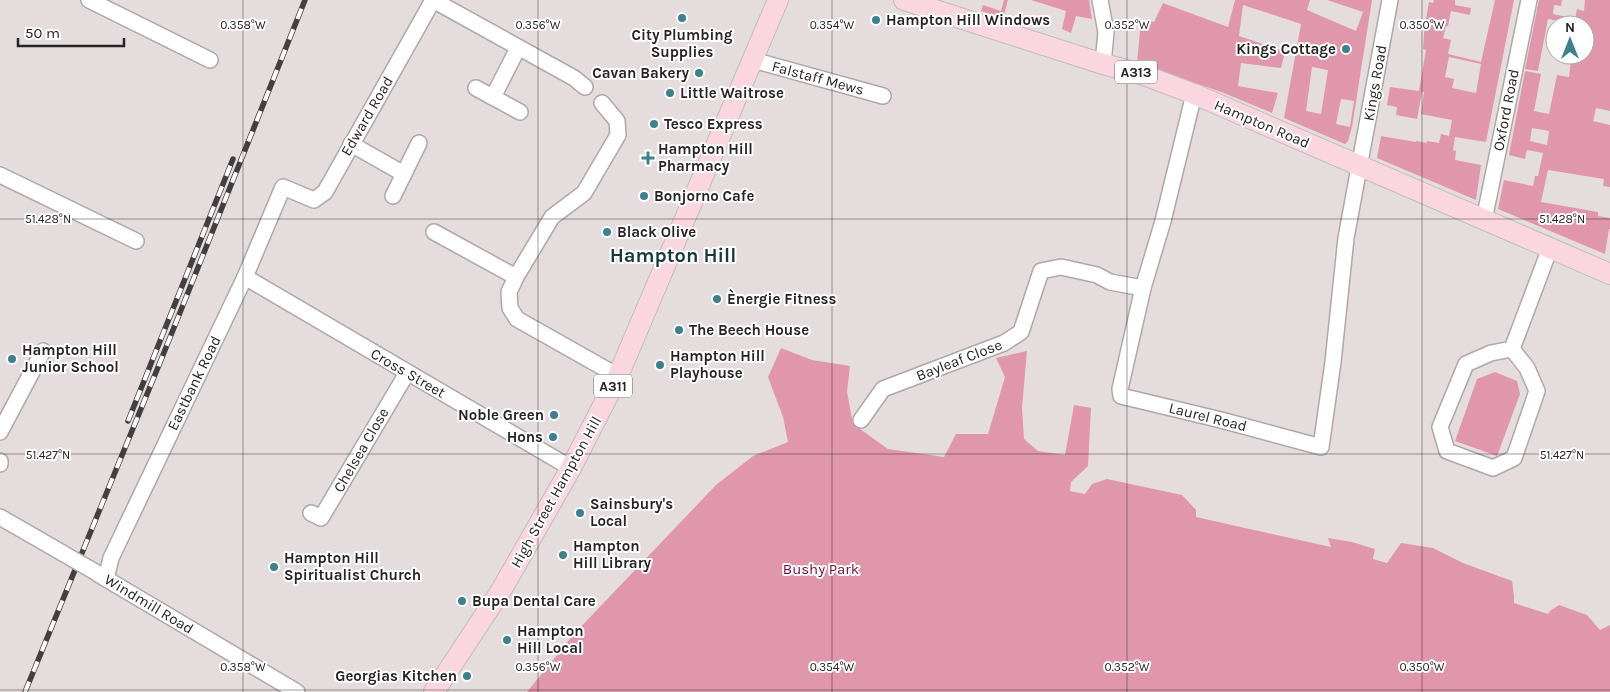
<svg xmlns="http://www.w3.org/2000/svg" width="1610" height="692" font-family="Karla,sans-serif">
<style>
.green{fill:#e097ac;fill-rule:evenodd}
.lines{fill:none;stroke-linecap:round;stroke-linejoin:round}
.minor-casing{stroke:#b0a7a9;stroke-width:18}
.major-casing{stroke:#bebdbd;stroke-width:22}
.minor{stroke:#fff;stroke-width:15}
.major{stroke:#fad6e0;stroke-width:20}
.rail-casing{stroke:#433f40;stroke-width:5.5}
.rail{stroke:#fff;stroke-width:4;stroke-dasharray:11;stroke-linecap:butt}
.minor-bridge-casing{stroke:#b0a7a9;stroke-width:18;stroke-linecap:butt}
.minor-bridge{stroke:#fff;stroke-width:15}
.ticks{fill:none;stroke:#272324;stroke-width:1;stroke-opacity:0.45}
.poi-dot{fill:#3d818f;stroke:#fff;stroke-width:2}
.labels{text-anchor:middle;stroke-width:4;stroke-linejoin:round;paint-order:stroke}
.shield{fill:#fff;stroke:#686566;stroke-width:1}
.shield-label{font-size:14px;font-weight:bold;fill:#272324}
.poi-label{font-size:15px;font-weight:bold;fill:#272324;stroke:#fff;text-anchor:start}
.street-label{font-size:15px;fill:#272324;stroke:#fff}
.park-label{font-size:15px;fill:#760b3d;stroke:#fff}
.district-label{font-size:20px;font-weight:bold;fill:#17383e;stroke:#fff}
.ticks-label{font-size:12px;text-anchor:middle;fill:#272324;stroke:#fff;stroke-width:4;stroke-linejoin:round;paint-order:stroke}
</style>
<rect width="100%" height="100%" fill="#e5dcde"/>
<g class="green">
<path d="M 1004,0 L 1008,0 L 1003,18 L 981,11 L 983,5 L 1001,11 Z"/>
<path d="M 1031,0 L 1089,0 L 1092,19 L 1076,16 L 1071,33 L 1062,29 L 1066,11 Z"/>
<path d="M 1235,0 L 1310,0 L 1307,10 L 1356,31 L 1363,12 L 1327,0 L 1372,0 L 1352,127 L 1348,141 L 1345,144 L 1284,118 L 1301,24 L 1243,5 L 1239,36 L 1281,50 L 1284,43 L 1287,44 L 1281,68 L 1241,63 L 1238,86 L 1278,93 L 1272,113 L 1224,93 L 1137,63 L 1141,20 L 1154,22 L 1163,3 L 1228,27 ZM 1312,67 L 1328,70 L 1321,114 L 1306,111 ZM 1341,99 L 1354,101 L 1350,127 L 1336,124 Z"/>
<path d="M 1434,0 L 1455,0 L 1455,5 L 1471,8 L 1470,15 L 1451,11 L 1448,26 L 1446,26 L 1443,38 L 1451,40 L 1448,54 L 1481,62 L 1495,0 L 1514,0 L 1486,142 L 1455,137 L 1453,150 L 1456,151 L 1455,160 L 1481,165 L 1476,200 L 1377,158 L 1381,136 L 1416,142 L 1416,141 L 1427,143 L 1427,141 L 1439,143 L 1441,134 L 1449,136 L 1452,120 L 1421,114 L 1424,92 L 1422,92 L 1417,119 L 1396,115 L 1397,107 L 1387,105 L 1390,87 L 1419,91 L 1426,50 L 1423,49 L 1425,19 L 1426,19 L 1429,2 L 1433,3 ZM 1449,57 L 1481,64 L 1476,93 L 1452,88 L 1454,79 L 1445,77 Z"/>
<path d="M 1539,0 L 1562,0 L 1561,6 L 1554,5 L 1553,14 L 1575,19 L 1577,9 L 1584,11 L 1585,0 L 1610,0 L 1610,111 L 1596,108 L 1593,121 L 1610,125 L 1610,187 L 1603,186 L 1604,179 L 1548,170 L 1541,202 L 1598,212 L 1598,216 L 1610,218 L 1610,229 L 1609,229 L 1605,254 L 1498,209 L 1504,180 L 1533,186 L 1535,176 L 1538,176 L 1543,153 L 1527,150 L 1525,159 L 1509,155 L 1525,71 L 1541,74 L 1534,111 L 1549,114 L 1557,75 L 1569,77 L 1571,61 L 1575,61 L 1576,55 L 1585,55 L 1585,25 L 1565,25 L 1565,22 L 1548,19 L 1538,71 L 1525,69 ZM 1532,128 L 1549,131 L 1547,145 L 1530,141 Z"/>
<path d="M 781,348 L 812,360 L 850,366 L 847,392 L 853,424 L 888,449 L 944,457 L 956,434 L 988,434 L 1005,377 L 996,358 L 1027,351 L 1022,408 L 1024,439 L 1038,451 L 1065,455 L 1074,405 L 1091,408 L 1088,466 L 1071,482 L 1070,491 L 1085,494 L 1092,484 L 1107,479 L 1182,495 L 1196,510 L 1196,517 L 1331,547 L 1328,538 L 1352,542 L 1375,549 L 1373,559 L 1387,563 L 1401,543 L 1433,548 L 1463,563 L 1512,581 L 1514,596 L 1514,603 L 1548,614 L 1550,611 L 1559,605 L 1587,615 L 1600,630 L 1610,625 L 1610,692 L 527,692 L 574,634 L 716,485 L 753,456 L 788,442 L 783,417 L 768,377 Z"/>
<path d="M 1495,372 L 1517,381 L 1520,394 L 1497,456 L 1455,441 L 1477,379 Z"/>
</g>
<g class="lines">
<defs>
<g id="minor">
<path d="M 89,0 L 210,60"/>
<path d="M 433,0 L 574,78 L 585,87"/>
<path d="M 1100,0 L 1106,32 L 1103,64"/>
<path d="M 753,60 L 883,96"/>
<path d="M 476,88 L 520,112"/>
<path d="M 1194,94 L 1163,221 L 1143,288 L 1120,389 L 1121,396 L 1221,420 L 1321,447 L 1333,362 L 1346,238 L 1390,0"/>
<path d="M 493,97 L 518,48"/>
<path d="M 602,103 L 617,121 L 618,135 L 584,193 L 552,217 L 516,277 L 509,292 L 510,308 L 517,319 L 618,376"/>
<path d="M 351,144 L 404,174"/>
<path d="M 0,175 L 136,241"/>
<path d="M 393,196 L 419,143"/>
<path d="M 1484,220 L 1529,0"/>
<path d="M 434,232 L 516,277"/>
<path d="M 245,277 L 571,468"/>
<path d="M 1512,349 L 1491,353 L 1466,364 L 1440,427 L 1447,451 L 1493,468 L 1514,458 L 1537,391 L 1527,368 L 1512,349 L 1550,248"/>
<path d="M 861,420 L 883,389 L 1004,343 L 1021,332 L 1041,271 L 1061,267 L 1097,275 L 1110,282 L 1143,288"/>
<path d="M 0,432 L 43,351"/>
<path d="M 0,461 L 0,464"/>
<path d="M 311,513 L 321,518 L 407,373"/>
<path d="M 0,517 L 52,547"/>
<path d="M 98,574 L 297,692"/>
<path d="M 106,579 L 111,558 L 245,277 L 283,187 L 314,200 L 325,192 L 433,0"/>
</g>
<g id="major">
<path d="M 904,0 L 1103,64 L 1141,74 L 1194,94 L 1610,274"/>
<path d="M 434,692 L 502,589 L 571,468 L 618,376 L 778,0"/>
</g>
</defs>
<use href="#minor" class="minor-casing"/>
<use href="#major" class="major-casing"/>
<use href="#minor" class="minor"/>
<use href="#major" class="major"/>
<defs>
<g id="rail">
<path d="M 128,421 L 233,159"/>
<path d="M 25,692 L 161,360 L 305,0"/>
</g>
</defs>
<use href="#rail" class="rail-casing"/>
<use href="#rail" class="rail"/>
<defs>
<path id="minor-bridge" d="M 52,547 L 97,573"/>
</defs>
<use href="#minor-bridge" class="minor-bridge-casing"/>
<use href="#minor-bridge" class="minor-bridge"/>
</g>
<path class="ticks" d="M 243,0 L 243,692M 538,0 L 538,692M 832,0 L 832,692M 1127,0 L 1127,692M 1422,0 L 1422,692M 0,219 L 1610,219M 0,454 L 1610,454M 0,690 L 1610,690"/>
<g class="poi-dot">
<circle cx="682" cy="18" r="5"/>
<circle cx="876" cy="20" r="5"/>
<circle cx="1346" cy="49" r="5"/>
<circle cx="699" cy="73" r="5"/>
<circle cx="670" cy="93" r="5"/>
<circle cx="654" cy="124" r="5"/>
<path d="M645.5 150.5h5v5h5v5h-5v5h-5v-5h-5v-5h5z"/>
<circle cx="644" cy="196" r="5"/>
<circle cx="607" cy="232" r="5"/>
<circle cx="717" cy="299" r="5"/>
<circle cx="679" cy="330" r="5"/>
<circle cx="12" cy="359" r="5"/>
<circle cx="660" cy="365" r="5"/>
<circle cx="554" cy="415" r="5"/>
<circle cx="553" cy="437" r="5"/>
<circle cx="580" cy="513" r="5"/>
<circle cx="563" cy="555" r="5"/>
<circle cx="274" cy="567" r="5"/>
<circle cx="462" cy="601" r="5"/>
<circle cx="507" cy="640" r="5"/>
<circle cx="467" cy="676" r="5"/>
</g>
<g class="labels">
<g class="shield">
<rect x="1115" y="60.5" width="42" height="23" rx="4"/>
<rect x="594" y="374.5" width="38" height="23" rx="4"/>
</g>
<g class="shield-label">
<text x="1136" y="77">A313</text>
<text x="613" y="391">A311</text>
</g>
<g class="poi-label">
<text x="886" y="25">Hampton Hill Windows</text>
<text x="682" y="40" text-anchor="middle">City Plumbing<tspan x="682" dy="17">Supplies</tspan></text>
<text x="1336" y="54" text-anchor="end">Kings Cottage</text>
<text x="689" y="78" text-anchor="end">Cavan Bakery</text>
<text x="680" y="98">Little Waitrose</text>
<text x="664" y="129">Tesco Express</text>
<text x="658" y="154">Hampton Hill<tspan x="658" dy="17">Pharmacy</tspan></text>
<text x="654" y="201">Bonjorno Cafe</text>
<text x="617" y="237">Black Olive</text>
<text x="727" y="304">Ènergie Fitness</text>
<text x="689" y="335">The Beech House</text>
<text x="22" y="355">Hampton Hill<tspan x="22" dy="17">Junior School</tspan></text>
<text x="670" y="361">Hampton Hill<tspan x="670" dy="17">Playhouse</tspan></text>
<text x="544" y="420" text-anchor="end">Noble Green</text>
<text x="543" y="442" text-anchor="end">Hons</text>
<text x="590" y="509">Sainsbury's<tspan x="590" dy="17">Local</tspan></text>
<text x="573" y="551">Hampton<tspan x="573" dy="17">Hill Library</tspan></text>
<text x="284" y="563">Hampton Hill<tspan x="284" dy="17">Spiritualist Church</tspan></text>
<text x="472" y="606">Bupa Dental Care</text>
<text x="517" y="636">Hampton<tspan x="517" dy="17">Hill Local</tspan></text>
<text x="457" y="681" text-anchor="end">Georgias Kitchen</text>
</g>
<g class="street-label">
<text transform="translate(818 78) rotate(15)" y="5">Falstaff Mews</text>
<text transform="translate(1375 83) rotate(-80)" y="5">Kings Road</text>
<text transform="translate(1506 110) rotate(-79)" y="5">Oxford Road</text>
<text transform="translate(367 116) rotate(-60)" y="5">Edward Road</text>
<text transform="translate(1262 124) rotate(23)" y="5">Hampton Road</text>
<text transform="translate(959 360) rotate(-21)" y="5">Bayleaf Close</text>
<text transform="translate(408 373) rotate(30)" y="5">Cross Street</text>
<text transform="translate(194 383) rotate(-64)" y="5">Eastbank Road</text>
<text transform="translate(1208 417) rotate(14)" y="5">Laurel Road</text>
<text transform="translate(361 450) rotate(-60)" y="5">Chelsea Close</text>
<text transform="translate(556 492) rotate(-61)" y="5">High Street Hampton Hill</text>
<text transform="translate(149 604) rotate(31)" y="5">Windmill Road</text>
</g>
<g class="park-label">
<text x="821" y="574">Bushy Park</text>
</g>
<g class="district-label">
<text x="673" y="262">Hampton Hill</text>
</g>
</g>
<g class="ticks-label">
<text x="243" y="29">0.358°W</text>
<text x="538" y="29">0.356°W</text>
<text x="832" y="29">0.354°W</text>
<text x="1127" y="29">0.352°W</text>
<text x="1422" y="29">0.350°W</text>
<text x="48" y="223">51.428°N</text>
<text x="1562" y="223">51.428°N</text>
<text x="48" y="459">51.427°N</text>
<text x="1562" y="459">51.427°N</text>
<text x="243" y="671">0.358°W</text>
<text x="538" y="671">0.356°W</text>
<text x="832" y="671">0.354°W</text>
<text x="1127" y="671">0.352°W</text>
<text x="1422" y="671">0.350°W</text>
</g>
<g transform="translate(1570 40)"><circle r="24" fill="#ffffff" stroke="#a9a7a7"/>
<path d="M0-4L9 19L0 12L-9 19Z" fill="#3d818f"/>
<text y="-8" font-size="14" font-weight="bold" text-anchor="middle" fill="#272324">N</text>
</g>
<path d="M18 38v8h106v-8" fill="none" stroke="#272324" stroke-width="2.5"/>
<text x="25" y="38" font-size="15" fill="#272324" stroke="#ffffff" stroke-width="4" paint-order="stroke">50 m</text>
</svg>
